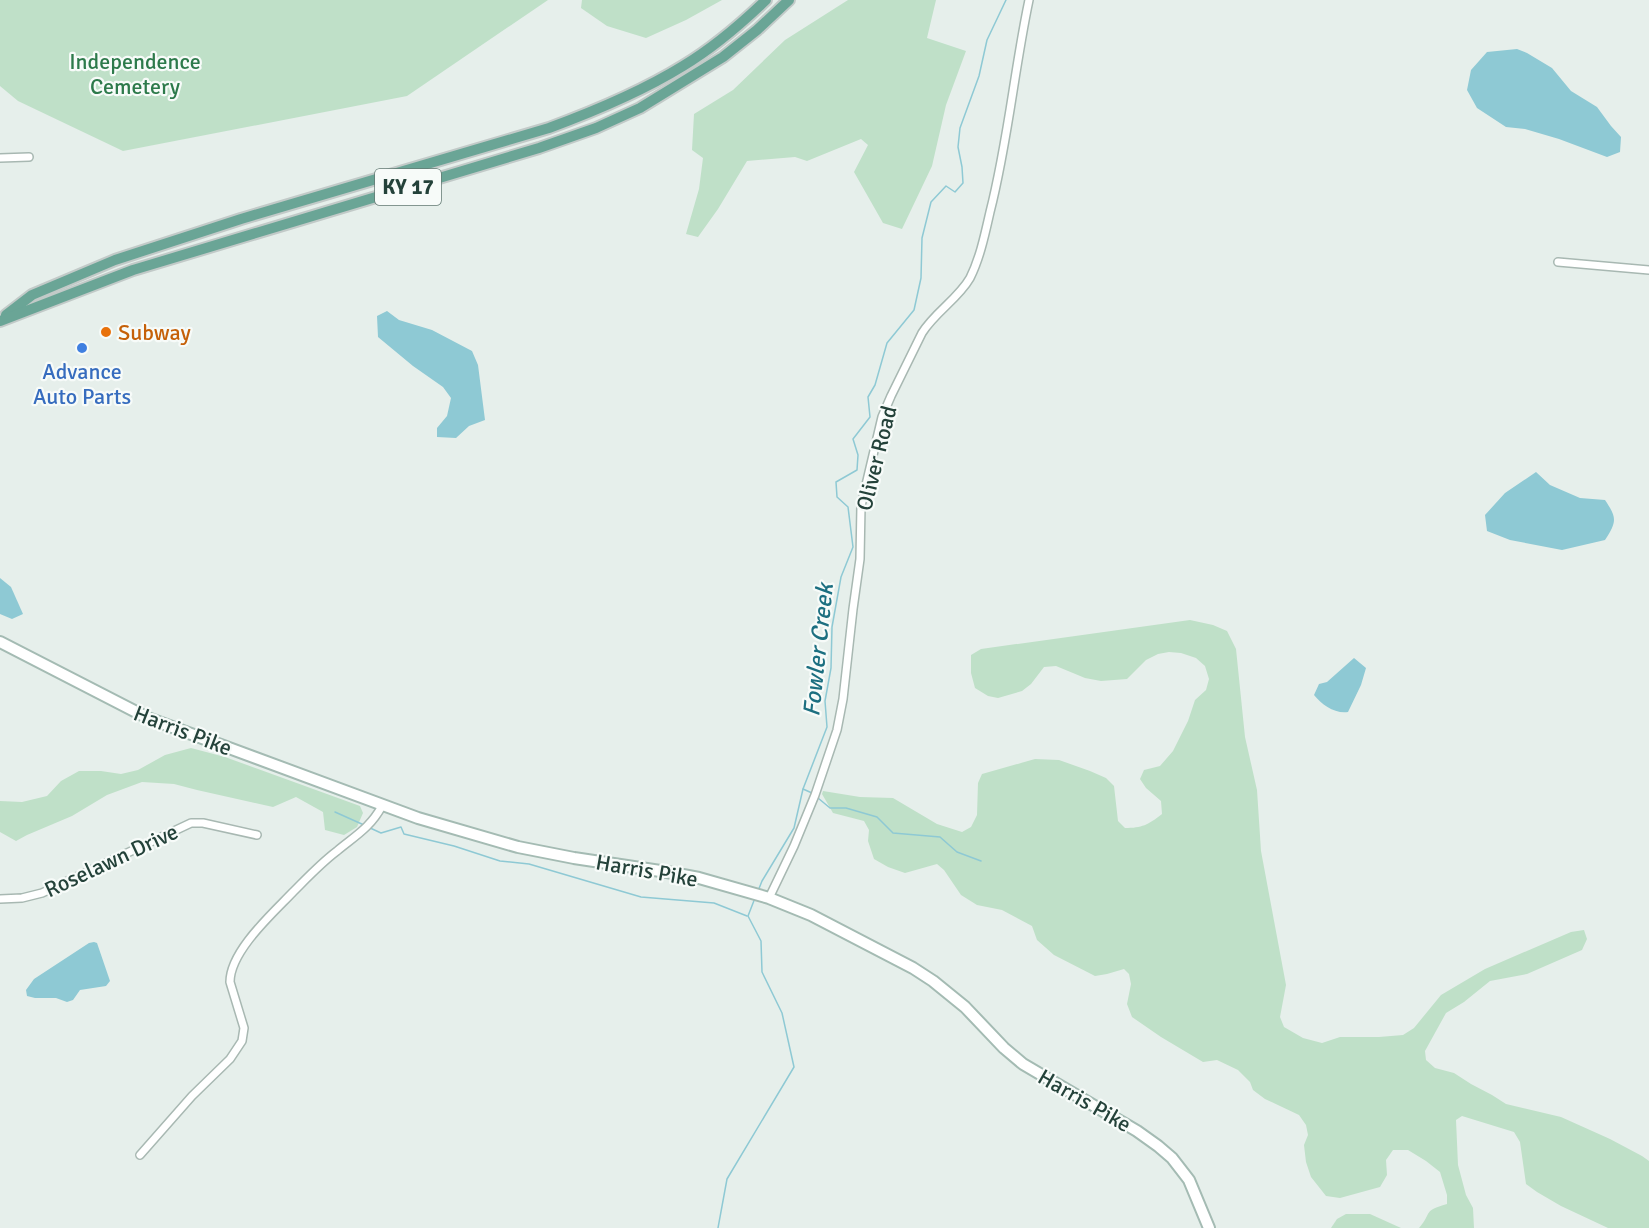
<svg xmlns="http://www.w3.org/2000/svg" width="1649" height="1228" font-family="Signika,sans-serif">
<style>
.green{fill:#bfe0c8}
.water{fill:#8ec9d4}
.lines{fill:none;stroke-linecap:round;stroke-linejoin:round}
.stream{stroke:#8ec9d4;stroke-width:1.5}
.minor-casing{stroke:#a8b8b2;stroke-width:10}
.secondary-casing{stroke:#a4bbb3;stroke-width:14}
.primary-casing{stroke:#c2cac8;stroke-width:14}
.minor{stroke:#fff;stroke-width:7}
.secondary{stroke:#fff;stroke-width:10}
.primary{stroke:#6aa596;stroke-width:10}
.food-dot{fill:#e8710a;stroke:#f7fbf9;stroke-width:2}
.shop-dot{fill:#3f7fe0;stroke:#f7fbf9;stroke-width:2}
.labels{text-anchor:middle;stroke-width:4.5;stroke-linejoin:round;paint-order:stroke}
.shield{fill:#f7fbf9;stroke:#637a73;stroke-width:1.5}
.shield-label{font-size:21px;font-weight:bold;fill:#24423a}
.park-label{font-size:22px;fill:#2d7a4b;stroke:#f7fbf9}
.food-label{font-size:22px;fill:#c56008;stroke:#f7fbf9;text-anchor:start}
.shop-label{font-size:22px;fill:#366cbe;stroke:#f7fbf9}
.street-label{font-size:22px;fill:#24423a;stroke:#f7fbf9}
.water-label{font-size:24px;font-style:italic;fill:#1c6f80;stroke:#f7fbf9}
</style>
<rect width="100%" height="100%" fill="#e6efeb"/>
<g class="green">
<path d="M 0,0 L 548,0 L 407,96 L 123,151 L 18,101 L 0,86 Z"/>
<path d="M 582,0 L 722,0 L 686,20 L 646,38 L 607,26 L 581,8 Z"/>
<path d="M 848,0 L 936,0 L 927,38 L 966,51 L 946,105 L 932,166 L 902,229 L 883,223 L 854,172 L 868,145 L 861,139 L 807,161 L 795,157 L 747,161 L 718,209 L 698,237 L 686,234 L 699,189 L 703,158 L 692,150 L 694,114 L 733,90 L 785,40 Z"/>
<path d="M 1190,620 L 1213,625 L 1227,631 L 1236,649 L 1245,737 L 1257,790 L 1261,851 L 1286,985 L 1280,1017 L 1284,1027 L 1303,1038 L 1322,1043 L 1340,1037 L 1379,1037 L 1403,1035 L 1414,1028 L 1441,995 L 1485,969 L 1571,932 L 1584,930 L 1587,939 L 1582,950 L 1527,974 L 1490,981 L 1464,1002 L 1446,1013 L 1425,1051 L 1426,1060 L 1435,1068 L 1454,1073 L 1471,1084 L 1492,1095 L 1506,1104 L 1561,1117 L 1610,1139 L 1642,1156 L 1649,1161 L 1649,1228 L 1608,1228 L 1561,1206 L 1537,1192 L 1526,1184 L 1520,1142 L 1514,1132 L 1462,1116 L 1456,1120 L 1458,1165 L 1466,1195 L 1473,1208 L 1474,1228 L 1419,1228 C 1433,1212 1422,1211 1447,1204 L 1447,1195 L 1440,1172 L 1426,1161 L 1408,1150 L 1393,1150 L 1386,1160 L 1387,1175 L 1380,1187 L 1340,1198 L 1326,1196 L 1311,1177 L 1306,1162 L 1304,1145 L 1308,1135 L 1306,1125 L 1299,1115 L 1265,1099 L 1253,1090 L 1250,1082 L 1238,1070 L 1217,1060 L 1203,1062 L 1161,1037 L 1132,1017 L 1127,1004 L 1131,984 L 1129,974 L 1124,969 L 1107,974 L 1095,976 L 1054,955 L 1037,940 L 1032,926 L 1002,910 L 977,905 L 961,895 L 944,870 L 937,864 L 905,873 L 888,867 L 874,859 L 868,841 L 869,830 L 864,821 L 833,813 L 822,794 L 823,791 L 860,797 L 893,798 L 937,824 L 962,832 L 971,827 L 977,815 L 978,783 L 982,774 L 1035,759 L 1059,760 L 1090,771 L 1106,778 L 1114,786 L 1118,821 L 1125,828 C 1142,828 1148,825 1162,814 L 1161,801 L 1146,788 L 1140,779 L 1144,770 L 1160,766 L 1173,751 L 1188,721 L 1195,700 L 1206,690 L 1209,679 L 1205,666 L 1196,658 L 1181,653 L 1169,652 L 1158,654 L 1146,660 L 1127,679 L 1101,681 L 1085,678 L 1056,666 L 1044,667 L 1031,684 L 1022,691 L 998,698 L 988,696 L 975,688 L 971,673 L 971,655 L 981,649 Z"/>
<path d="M 191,748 L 225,757 L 360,806 L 363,813 L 357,827 L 344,835 L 325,830 L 323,812 L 296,797 L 273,807 L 197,790 L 174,784 L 142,782 L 107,795 L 72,816 L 27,835 L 16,841 L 0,832 L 0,801 L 22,802 L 47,796 L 61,781 L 79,771 L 101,771 L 121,774 L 138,770 L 165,755 Z"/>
<path d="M 1346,1214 L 1370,1214 L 1401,1228 L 1331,1228 L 1337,1219 Z"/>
</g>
<g class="water">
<path d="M 1517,49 L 1527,53 L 1552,68 L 1571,91 L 1597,107 L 1611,126 L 1621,137 L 1620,152 L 1607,157 L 1559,139 L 1525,129 L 1506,127 L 1477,108 L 1467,90 L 1471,70 L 1487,52 Z"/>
<path d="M 387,311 L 399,320 L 432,330 L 472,351 L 478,365 L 485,420 L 469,426 L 456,438 L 437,437 L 437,428 L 447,416 L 451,398 L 443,387 L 413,366 L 378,337 L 377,316 Z"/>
<path d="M 1536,472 L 1550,485 L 1580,498 L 1605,500 C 1617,518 1617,521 1605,540 L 1562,550 L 1510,540 L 1487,531 L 1485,515 L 1505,493 Z"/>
<path d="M 0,578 L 11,587 L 23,614 L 12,619 L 0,614 Z"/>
<path d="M 1354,658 L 1366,668 L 1361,685 L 1348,712 C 1335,714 1322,705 1314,695 L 1319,684 L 1327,682 Z"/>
<path d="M 94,942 L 97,943 L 110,981 L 106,986 L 80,990 L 73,1000 L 67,1002 L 56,998 L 35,998 L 27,996 L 26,990 L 34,979 L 89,943 Z"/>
</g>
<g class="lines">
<g class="stream">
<path d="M 803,789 L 812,793"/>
<path d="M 818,798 L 830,808 L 846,808 L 877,817 L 893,833 L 940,837 L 957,852 L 981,861"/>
<path d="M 335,812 L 364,825"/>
<path d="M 368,827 L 381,833 L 401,827 L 404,834 L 454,846 L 500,861 L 529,864 L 641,897 L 714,903 L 747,916"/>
<path d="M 758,891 L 762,881 L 794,828 L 803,789 L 827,727 L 825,701 L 831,668 L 832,627 L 841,577 L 853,547 L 848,507 L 837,497 L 836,482 L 857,470 L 858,455 L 853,439 L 870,417 L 868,397 L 875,385 L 887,343 L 914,310 L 921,278 L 922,238 L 931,202 L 946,186 L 955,192 L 963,183 L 962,167 L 958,147 L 960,128 L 979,76 L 987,40 L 1006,0"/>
<path d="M 718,1228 L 727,1179 L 794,1067 L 782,1013 L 762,972 L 761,941 L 748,916 L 755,898"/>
</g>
<defs>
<g id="minor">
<path d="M 0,158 L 29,157"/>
<path d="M 1558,262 L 1649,270"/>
<path d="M 769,898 L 794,846 L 815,795 L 837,730 L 843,699 L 853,609 L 860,559 L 861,506 L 882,417 L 891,396 L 922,333 C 935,312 958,299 970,278 C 980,258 985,234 990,212 C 1008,142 1014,71 1029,0"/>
<path d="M 0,899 L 22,898 L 42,893 L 191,823 L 203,823 L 257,835"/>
<path d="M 140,1155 L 192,1096 L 230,1059 L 242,1041 L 244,1028 L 230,982 C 230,951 273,913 293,892 C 307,878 321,863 337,851 C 355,836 370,828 382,806"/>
</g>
<path id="secondary" d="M 0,642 L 148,718 L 418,818 L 518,847 L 574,858 L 667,872 L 699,878 L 769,898 L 811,915 L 913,968 L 933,981 L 965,1007 L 1004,1048 L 1023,1064 L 1137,1131 L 1158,1146 L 1172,1158 L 1189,1180 L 1209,1228"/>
<g id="primary">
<path d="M 6,315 L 32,295 L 115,260 L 241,219 L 549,128 C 595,111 641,92 683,66 C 713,48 741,24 766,0"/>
<path d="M 0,321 L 133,270 L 539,148 L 596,128 L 640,108 L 723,57 L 757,30 L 789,0"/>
</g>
</defs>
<use href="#minor" class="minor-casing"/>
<use href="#secondary" class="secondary-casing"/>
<use href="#primary" class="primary-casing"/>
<use href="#minor" class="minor"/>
<use href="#secondary" class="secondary"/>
<use href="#primary" class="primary"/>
</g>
<circle class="food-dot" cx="106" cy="332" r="6"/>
<circle class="shop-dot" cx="82" cy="348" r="6"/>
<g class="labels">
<rect class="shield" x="375" y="169" width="66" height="36" rx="4.5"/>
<g class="shield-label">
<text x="408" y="194">KY 17</text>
</g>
<g class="park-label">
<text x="135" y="69">Independence<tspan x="135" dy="25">Cemetery</tspan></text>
</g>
<g class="food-label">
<text x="118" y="340">Subway</text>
</g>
<g class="shop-label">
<text x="82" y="379">Advance<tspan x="82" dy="25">Auto Parts</tspan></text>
</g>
<g class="street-label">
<text transform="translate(876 458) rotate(-76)" y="8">Oliver Road</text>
<text transform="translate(183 730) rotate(21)" y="8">Harris Pike</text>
<text transform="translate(111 860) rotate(-25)" y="8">Roselawn Drive</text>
<text transform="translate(647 870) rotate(10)" y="8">Harris Pike</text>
<text transform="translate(1085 1100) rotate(30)" y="8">Harris Pike</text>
</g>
<g class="water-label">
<text transform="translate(818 650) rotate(-84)" y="8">Fowler Creek</text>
</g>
</g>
</svg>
